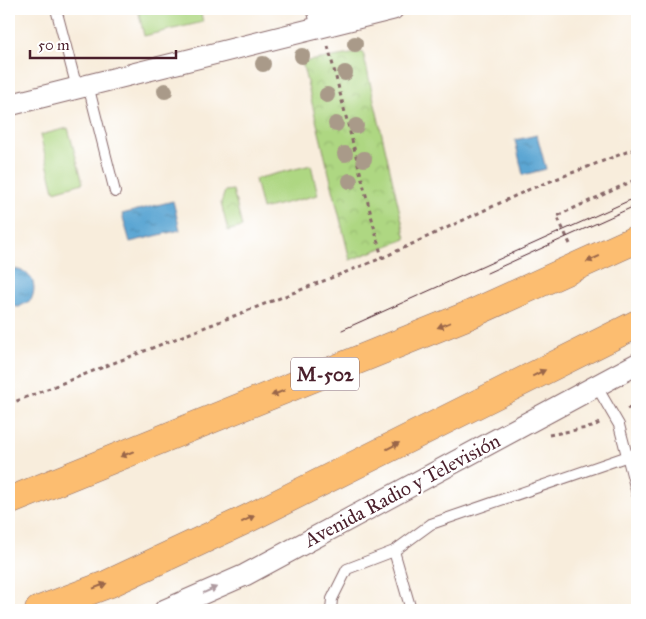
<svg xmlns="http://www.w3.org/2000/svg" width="646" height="619" font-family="'IM FELL Great Primer',serif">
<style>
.green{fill:#aed782;stroke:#7c7b56}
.park{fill:url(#park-crowns);stroke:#7c7b56}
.water{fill:url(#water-ripples);stroke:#52627f}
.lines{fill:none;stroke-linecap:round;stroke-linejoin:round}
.lane-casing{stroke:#876769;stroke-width:12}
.street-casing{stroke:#876769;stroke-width:23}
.highway-casing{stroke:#876769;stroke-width:29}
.path{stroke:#876769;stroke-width:3;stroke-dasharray:4 4;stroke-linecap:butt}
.lane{stroke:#fff;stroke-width:10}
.street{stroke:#fff;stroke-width:21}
.highway{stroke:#fcbd6f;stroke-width:28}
.tram{stroke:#4a1f2b;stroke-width:1}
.tree{fill:#a99a89}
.oneway{fill:#9a664a}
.oneway2{fill:#ae9aa0}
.labels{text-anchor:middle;stroke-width:4.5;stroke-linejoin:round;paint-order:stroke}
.shield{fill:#fff;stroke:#80626b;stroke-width:1}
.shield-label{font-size:19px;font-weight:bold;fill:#4a1f2b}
.street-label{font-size:20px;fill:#4a1f2b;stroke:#fff}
</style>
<defs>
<pattern id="park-crowns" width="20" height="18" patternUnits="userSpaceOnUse" patternTransform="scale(1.25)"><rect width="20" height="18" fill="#aed782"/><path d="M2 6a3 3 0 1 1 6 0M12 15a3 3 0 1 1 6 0" fill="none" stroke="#97b870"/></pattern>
<pattern id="water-ripples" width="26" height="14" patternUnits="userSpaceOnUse" patternTransform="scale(1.25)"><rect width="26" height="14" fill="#5ba6d3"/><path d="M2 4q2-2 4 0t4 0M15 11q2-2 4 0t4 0" fill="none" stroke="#4d87ab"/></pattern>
</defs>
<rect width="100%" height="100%" fill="#fff"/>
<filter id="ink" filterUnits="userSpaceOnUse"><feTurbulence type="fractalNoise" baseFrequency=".02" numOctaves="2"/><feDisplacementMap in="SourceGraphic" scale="10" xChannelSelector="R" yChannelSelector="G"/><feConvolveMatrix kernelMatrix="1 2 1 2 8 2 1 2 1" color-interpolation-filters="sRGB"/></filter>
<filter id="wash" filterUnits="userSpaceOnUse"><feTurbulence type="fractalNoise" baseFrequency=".0096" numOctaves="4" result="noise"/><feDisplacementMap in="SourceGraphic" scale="20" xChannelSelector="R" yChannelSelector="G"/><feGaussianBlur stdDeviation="1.12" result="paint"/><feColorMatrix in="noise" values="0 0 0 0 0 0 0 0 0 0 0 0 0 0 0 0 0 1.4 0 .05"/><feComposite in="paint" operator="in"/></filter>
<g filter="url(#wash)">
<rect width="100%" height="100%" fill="#f8eddc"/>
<g class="green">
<path d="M 138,9 L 200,9 L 203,22 L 144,36 Z"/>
<path d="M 68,128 L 83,183 L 54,191 L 40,135 Z"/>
<path d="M 311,165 L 318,195 L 262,209 L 255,179 Z"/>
</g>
<g class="park">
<path d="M 363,52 L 406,239 L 350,260 L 302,62 Z"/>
<path d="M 233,190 L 242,227 L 228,231 L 221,203 L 225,191 Z"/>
</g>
<g class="water">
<path d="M 537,135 L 546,169 L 523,175 L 515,140 Z"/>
<path d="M 173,201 L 180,230 L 130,242 L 122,214 Z"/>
<path d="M 9,256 L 12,269 C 30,270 39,283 31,300 L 19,307 L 9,306 Z"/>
</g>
</g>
<g filter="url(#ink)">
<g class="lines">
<defs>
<g id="lane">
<path d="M 56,9 L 77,88"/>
<path d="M 88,85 L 115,192"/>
<path d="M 597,387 L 619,425 L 637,494"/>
<path d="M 394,551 L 431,524 L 637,453"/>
<path d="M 331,610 L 332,599 L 347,569 L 394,551 L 411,610"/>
</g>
<g id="street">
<path d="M 318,9 L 322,26"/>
<path d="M 9,105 L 393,9"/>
<path d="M 165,610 L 245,575 L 637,364"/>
</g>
<g id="highway">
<path d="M 9,501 L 469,315 L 637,239"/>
<path d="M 39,610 L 108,584 L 245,520 L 637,324"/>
</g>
</defs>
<use href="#lane" class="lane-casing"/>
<use href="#street" class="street-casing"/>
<use href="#highway" class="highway-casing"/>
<g class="path">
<path d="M 328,46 L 382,258"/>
<path d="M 570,244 L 557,216 L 637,179"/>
<path d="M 9,404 L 382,258 L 530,189 L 637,148"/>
<path d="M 627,409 L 637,404"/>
<path d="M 549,435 L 592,427 L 601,422"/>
</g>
<use href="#lane" class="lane"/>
<use href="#street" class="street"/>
<use href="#highway" class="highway"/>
<g class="tram">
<path d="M 487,273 L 637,205"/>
<path d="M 342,330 L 637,197"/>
</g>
</g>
<g class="tree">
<circle cx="355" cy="44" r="8"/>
<circle cx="302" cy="56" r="8"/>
<circle cx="263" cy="64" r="8"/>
<circle cx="345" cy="73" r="8"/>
<circle cx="165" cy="91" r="8"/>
<circle cx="327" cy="95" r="8"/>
<circle cx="336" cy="124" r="8"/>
<circle cx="356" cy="126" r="8"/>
<circle cx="345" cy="154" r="8"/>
<circle cx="364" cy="159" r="8"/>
<circle cx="350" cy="181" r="8"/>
</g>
<defs><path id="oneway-solid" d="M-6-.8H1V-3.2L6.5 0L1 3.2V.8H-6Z" transform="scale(1.25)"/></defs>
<g class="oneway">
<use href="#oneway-solid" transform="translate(593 259) rotate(156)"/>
<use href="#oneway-solid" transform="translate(444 325) rotate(158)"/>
<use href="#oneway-solid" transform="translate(539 373) rotate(-26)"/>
<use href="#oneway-solid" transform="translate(278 393) rotate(158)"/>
<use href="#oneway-solid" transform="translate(393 446) rotate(-27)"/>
<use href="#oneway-solid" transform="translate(127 454) rotate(158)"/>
<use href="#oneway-solid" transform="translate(248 519) rotate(-26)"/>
<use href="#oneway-solid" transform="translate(100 586) rotate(-21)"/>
</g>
<use class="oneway2" href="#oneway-solid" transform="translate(210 590) rotate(-24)"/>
</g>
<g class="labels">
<rect class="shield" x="291" y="357.5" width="68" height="33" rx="4"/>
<g class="shield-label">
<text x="325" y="381">M-502</text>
</g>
<g class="street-label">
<text transform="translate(402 490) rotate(-28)" y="7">Avenida Radio y Televisión</text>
</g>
</g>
<rect width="646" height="619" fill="none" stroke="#fff" stroke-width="30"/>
<path d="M30 50v8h146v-8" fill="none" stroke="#4a1f2b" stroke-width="2.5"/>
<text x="38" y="50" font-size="15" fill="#4a1f2b" stroke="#ffffff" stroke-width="4" paint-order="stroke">50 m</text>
</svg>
